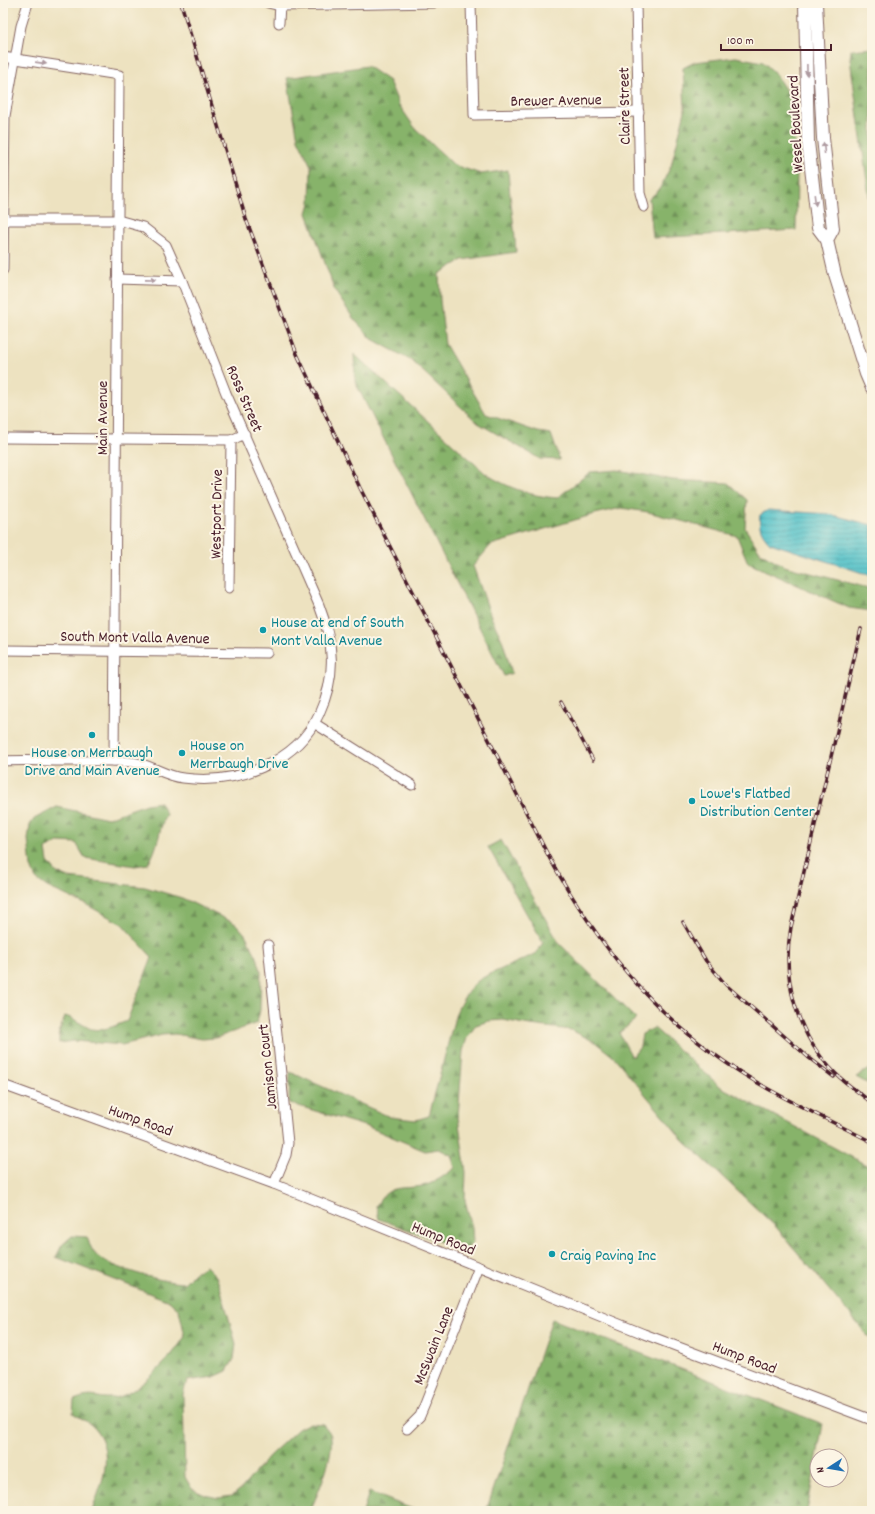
<svg xmlns="http://www.w3.org/2000/svg" width="875" height="1514" font-family="Dekko,sans-serif">
<style>
.forest{fill:url(#forest-firs);stroke:#68694b}
.water{fill:url(#water-rules);stroke:#4f707a}
.lines{fill:none;stroke-linecap:round;stroke-linejoin:round}
.minor-casing{stroke:#83635f;stroke-width:11}
.secondary-casing{stroke:#83635f;stroke-width:14}
.minor{stroke:#fff;stroke-width:9}
.secondary{stroke:#fff;stroke-width:12}
.rail-casing{stroke:#4a1f2b;stroke-width:3.5}
.rail{stroke:#fcf5e5;stroke-width:2;stroke-dasharray:6;stroke-linecap:butt}
.oneway{fill:#ae9aa0}
.culture-dot{fill:#0f9aa8;stroke:#fcf5e5;stroke-width:1.5}
.labels{text-anchor:middle;stroke-width:4;stroke-linejoin:round;paint-order:stroke}
.street-label{font-size:16px;fill:#4a1f2b;stroke:#fcf5e5}
.culture-label{font-size:16px;fill:#0d838f;stroke:#fcf5e5;text-anchor:start}
</style>
<defs>
<pattern id="forest-firs" width="22" height="20" patternUnits="userSpaceOnUse"><rect width="22" height="20" fill="#87b36b"/><path d="M5 1l3.5 6h-7zM16 11l3.5 6h-7z" fill="#709158"/></pattern>
<pattern id="water-rules" width="6" height="5" patternUnits="userSpaceOnUse"><rect width="6" height="5" fill="#54c2c9"/><path d="M0 2.5h6" fill="none" stroke="#4ba6ad"/></pattern>
</defs>
<rect width="100%" height="100%" fill="#fcf5e5"/>
<filter id="ink" filterUnits="userSpaceOnUse"><feTurbulence type="fractalNoise" baseFrequency=".025" numOctaves="2"/><feDisplacementMap in="SourceGraphic" scale="8" xChannelSelector="R" yChannelSelector="G"/><feConvolveMatrix kernelMatrix="1 2 1 2 8 2 1 2 1" color-interpolation-filters="sRGB"/></filter>
<filter id="wash" filterUnits="userSpaceOnUse"><feTurbulence type="fractalNoise" baseFrequency=".012" numOctaves="4" result="noise"/><feDisplacementMap in="SourceGraphic" scale="16" xChannelSelector="R" yChannelSelector="G"/><feGaussianBlur stdDeviation="0.9" result="paint"/><feColorMatrix in="noise" values="0 0 0 0 0 0 0 0 0 0 0 0 0 0 0 0 0 1.4 0 .05"/><feComposite in="paint" operator="in"/></filter>
<g filter="url(#wash)">
<rect width="100%" height="100%" fill="#ede2c0"/>
<g class="forest">
<path d="M 872,48 L 872,218 L 850,59 L 851,50 Z"/>
<path d="M 736,57 L 763,62 L 773,71 L 789,95 L 792,108 L 797,174 L 796,230 L 653,238 L 649,199 L 659,190 L 671,166 L 685,111 L 683,68 L 695,62 Z"/>
<path d="M 367,66 L 389,81 L 399,105 L 415,128 L 454,165 L 481,174 L 508,170 C 509,198 515,225 516,252 L 462,260 L 439,274 L 440,300 L 445,344 L 486,414 L 538,432 L 551,434 L 560,460 L 540,459 L 478,423 L 412,361 L 372,339 L 353,318 L 335,291 L 307,213 L 310,203 L 311,166 L 298,139 L 287,78 Z"/>
<path d="M 354,354 L 486,474 C 509,488 530,496 557,498 L 590,472 L 617,470 L 673,480 L 728,483 L 747,500 L 745,528 L 760,552 L 784,566 L 872,589 L 872,611 L 849,608 L 748,563 L 737,536 L 648,512 L 621,508 L 595,514 L 491,545 L 473,566 L 492,619 L 503,642 L 512,673 L 504,676 L 355,382 Z"/>
<path d="M 160,802 L 166,814 C 158,832 159,847 148,864 L 135,866 L 85,858 L 76,843 L 58,842 L 46,849 L 48,862 L 57,873 L 69,878 L 145,887 L 182,898 L 236,924 L 245,934 L 257,957 L 261,971 L 260,1010 L 257,1023 L 216,1038 L 202,1039 L 175,1034 L 162,1035 L 122,1045 L 74,1041 L 59,1043 L 59,1032 L 65,1016 C 75,1019 78,1022 87,1027 C 98,1034 117,1025 127,1021 L 152,957 L 122,924 L 85,904 L 47,887 L 36,879 L 31,867 L 28,839 L 30,825 L 34,819 L 57,807 L 108,818 L 146,804 Z"/>
<path d="M 501,840 L 559,943 L 636,1019 L 619,1033 L 632,1057 L 640,1047 L 642,1034 L 654,1028 L 721,1087 L 872,1168 L 872,1341 L 776,1227 L 683,1140 L 615,1058 L 595,1042 L 571,1030 L 530,1025 L 503,1020 L 489,1021 L 476,1025 L 467,1038 L 463,1051 L 458,1117 L 466,1172 L 465,1200 L 472,1227 L 473,1242 L 465,1251 L 379,1219 L 376,1206 C 390,1183 399,1190 422,1186 C 434,1184 445,1175 455,1168 L 451,1155 L 439,1149 L 425,1151 L 371,1128 L 289,1103 L 290,1072 L 390,1117 L 416,1120 L 429,1116 L 456,1013 C 462,1000 468,989 479,980 C 491,972 533,957 538,951 C 540,948 541,945 543,942 L 488,847 Z"/>
<path d="M 872,1067 L 872,1086 L 856,1077 Z"/>
<path d="M 72,1236 L 87,1237 C 90,1246 93,1254 101,1259 C 117,1269 166,1283 184,1283 L 194,1273 L 206,1266 L 216,1276 L 221,1290 L 236,1344 L 234,1359 L 227,1371 L 214,1377 L 187,1381 L 183,1394 L 185,1477 L 192,1489 L 205,1495 L 218,1498 L 232,1496 L 242,1488 L 269,1456 L 298,1429 L 310,1423 L 323,1424 C 326,1428 331,1433 331,1437 C 334,1456 318,1494 310,1511 L 92,1511 C 101,1485 115,1455 96,1430 C 91,1423 80,1418 73,1413 L 74,1400 C 94,1392 95,1399 113,1398 C 136,1397 174,1355 185,1336 L 179,1310 L 169,1301 L 56,1257 L 62,1245 Z"/>
<path d="M 552,1319 L 823,1424 L 807,1511 L 486,1511 Z"/>
<path d="M 369,1492 L 418,1511 L 363,1511 Z"/>
</g>
<path class="water" d="M 768,510 L 829,514 L 872,525 L 872,576 L 770,543 C 762,534 758,528 760,515 Z"/>
</g>
<g filter="url(#ink)">
<g class="lines">
<defs>
<g id="minor">
<path d="M 268,3 L 280,6 L 434,3"/>
<path d="M 471,3 L 474,115 L 639,112"/>
<path d="M 636,3 L 640,193 L 644,207"/>
<path d="M 279,23 L 280,3"/>
<path d="M 3,57 L 119,75 L 114,761"/>
<path d="M 3,220 L 118,220 L 143,227 L 166,245 L 182,281 L 226,393 L 319,605 C 334,644 337,675 319,714 C 296,764 235,785 183,778 C 164,776 149,763 131,762 C 108,760 86,761 64,761 C 44,761 23,760 3,761"/>
<path d="M 3,270 L 5,116 L 21,26 L 28,3"/>
<path d="M 117,279 L 182,281"/>
<path d="M 3,438 L 231,440 L 245,434"/>
<path d="M 229,588 L 231,440"/>
<path d="M 3,650 L 267,653"/>
<path d="M 314,723 L 412,785"/>
<path d="M 268,945 L 288,1143 L 286,1155 L 274,1184"/>
<path d="M 3,1085 L 274,1184 L 644,1334 L 872,1420"/>
<path d="M 407,1429 L 420,1416 L 425,1404 L 479,1267"/>
</g>
<g id="secondary">
<path d="M 805,3 L 808,142 L 818,228 L 827,240 L 835,275 L 866,374 L 872,388"/>
<path d="M 816,3 L 823,138 L 833,229 L 827,240"/>
</g>
</defs>
<use href="#minor" class="minor-casing"/>
<use href="#secondary" class="secondary-casing"/>
<use href="#minor" class="minor"/>
<use href="#secondary" class="secondary"/>
<defs>
<g id="rail">
<path d="M 181,3 L 246,219 L 297,354 L 360,488 L 550,859 C 596,941 648,1009 725,1062 C 771,1094 823,1117 872,1142"/>
<path d="M 861,629 L 791,927 C 781,979 797,1035 835,1073 C 845,1083 857,1091 868,1100"/>
<path d="M 561,702 L 593,760"/>
<path d="M 683,922 L 706,961 L 726,985 L 808,1057 L 834,1077"/>
</g>
</defs>
<use href="#rail" class="rail-casing"/>
<use href="#rail" class="rail"/>
</g>
<defs><path id="oneway-solid" d="M-6-.8H1V-3.2L6.5 0L1 3.2V.8H-6Z"/></defs>
<g class="oneway">
<use href="#oneway-solid" transform="translate(41 63) rotate(8)"/>
<use href="#oneway-solid" transform="translate(807 70) rotate(89)"/>
<use href="#oneway-solid" transform="translate(824 148) rotate(-96)"/>
<use href="#oneway-solid" transform="translate(815 200) rotate(83)"/>
<use href="#oneway-solid" transform="translate(150 280) rotate(1)"/>
</g>
</g>
<g class="culture-dot">
<circle cx="263" cy="630" r="4"/>
<circle cx="92" cy="735" r="4"/>
<circle cx="182" cy="753" r="4"/>
<circle cx="692" cy="801" r="4"/>
<circle cx="552" cy="1254" r="4"/>
</g>
<g class="labels">
<g class="street-label">
<text transform="translate(556 99) rotate(-1)" y="6">Brewer Avenue</text>
<text transform="translate(623 106) rotate(-91)" y="6">Claire Street</text>
<text transform="translate(794 124) rotate(-93)" y="6">Wesel Boulevard</text>
<text transform="translate(246 398) rotate(67)" y="6">Ross Street</text>
<text transform="translate(101 418) rotate(-90)" y="6">Main Avenue</text>
<text transform="translate(215 514) rotate(-89)" y="6">Westport Drive</text>
<text transform="translate(135 636) rotate(1)" y="6">South Mont Valla Avenue</text>
<text transform="translate(266 1067) rotate(-96)" y="6">Jamison Court</text>
<text transform="translate(141 1119) rotate(20)" y="6">Hump Road</text>
<text transform="translate(444 1237) rotate(22)" y="6">Hump Road</text>
<text transform="translate(432 1345) rotate(-68)" y="6">McSwain Lane</text>
<text transform="translate(745 1356) rotate(21)" y="6">Hump Road</text>
</g>
<g class="culture-label">
<text x="271" y="627">House at end of South<tspan x="271" dy="18">Mont Valla Avenue</tspan></text>
<text x="190" y="750">House on<tspan x="190" dy="18">Merrbaugh Drive</tspan></text>
<text x="92" y="757" text-anchor="middle">House on Merrbaugh<tspan x="92" dy="18">Drive and Main Avenue</tspan></text>
<text x="700" y="798">Lowe's Flatbed<tspan x="700" dy="18">Distribution Center</tspan></text>
<text x="560" y="1260">Craig Paving Inc</text>
</g>
</g>
<rect width="875" height="1514" fill="none" stroke="#fcf5e5" stroke-width="16"/>
<g transform="translate(829 1468) rotate(258)"><circle r="19" fill="#fcf5e5" stroke="#b59f9b"/>
<path d="M0-3L7 15L0 10L-7 15Z" fill="#1f6fb2"/>
<text y="-6" font-size="11" font-weight="bold" text-anchor="middle" fill="#4a1f2b">N</text>
</g>
<path d="M721 44v6h110v-6" fill="none" stroke="#4a1f2b" stroke-width="2"/>
<text x="727" y="44" font-size="12" fill="#4a1f2b" stroke="#fcf5e5" stroke-width="3" paint-order="stroke">100 m</text>
</svg>
